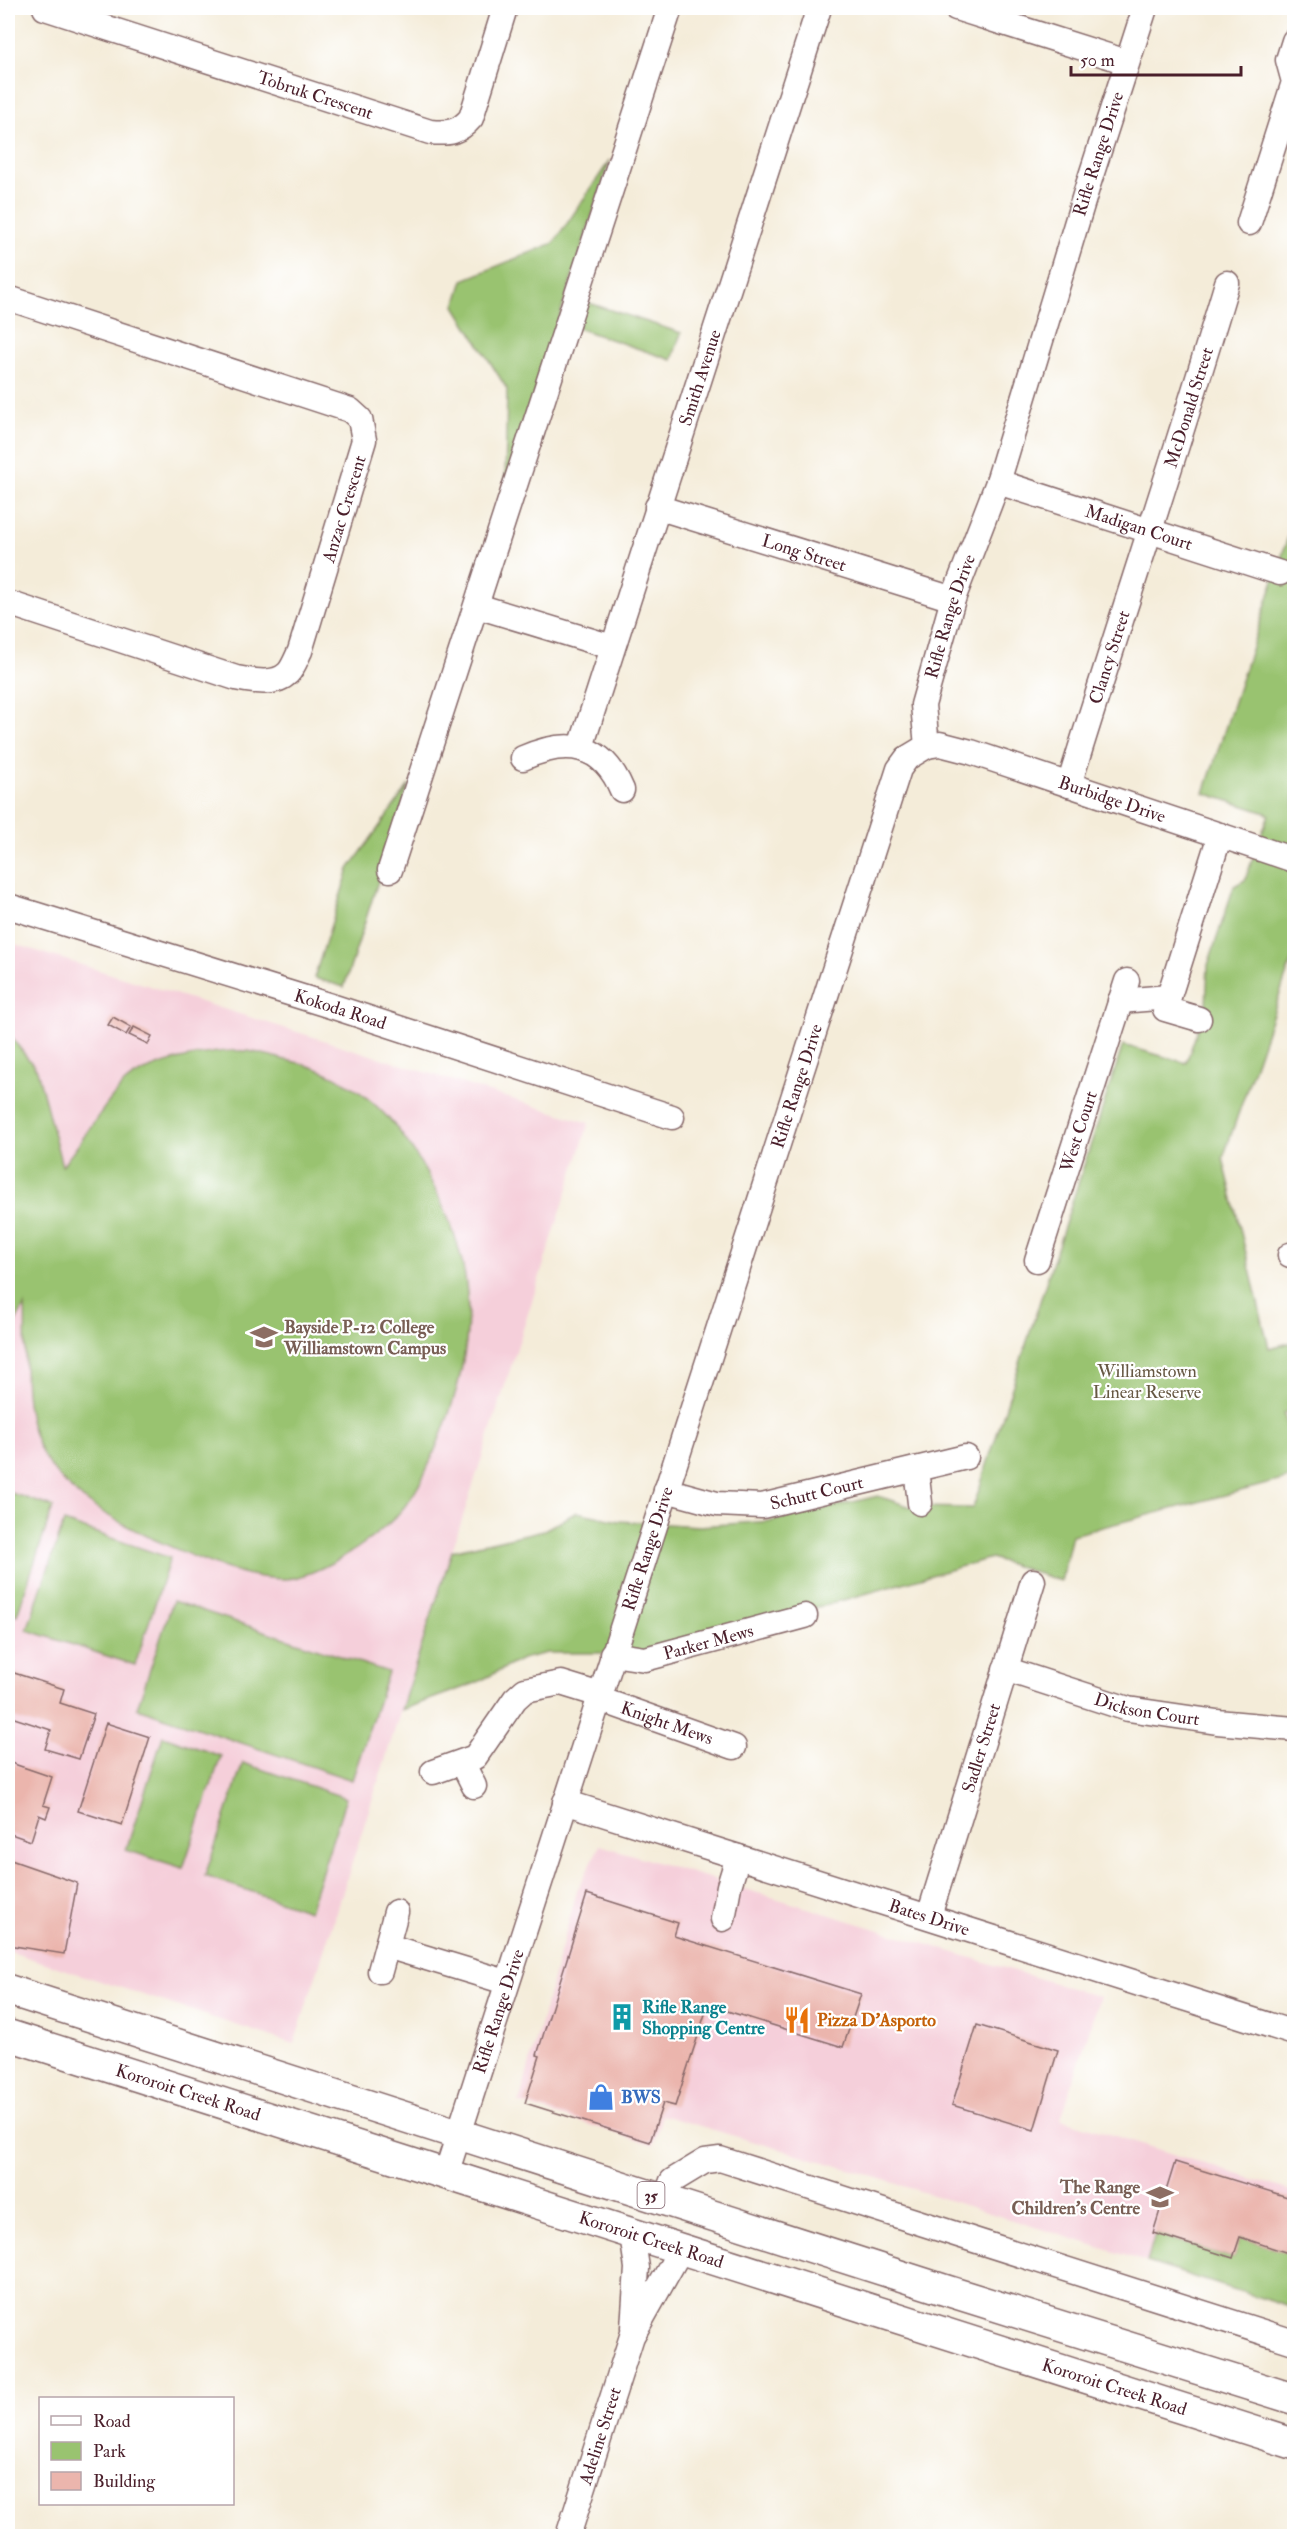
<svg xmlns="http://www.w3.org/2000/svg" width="1302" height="2544" font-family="'IM FELL Double Pica',serif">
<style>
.built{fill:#f5cfda}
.green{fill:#99c370;stroke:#72714e;stroke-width:1.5}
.building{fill:#ebb5ad}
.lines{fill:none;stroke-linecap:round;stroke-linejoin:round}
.minor-casing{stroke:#866768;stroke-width:27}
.major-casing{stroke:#866768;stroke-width:33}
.minor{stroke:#fff;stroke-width:24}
.major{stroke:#fff;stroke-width:30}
.labels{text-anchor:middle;stroke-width:4.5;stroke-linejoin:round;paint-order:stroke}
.shield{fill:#fff;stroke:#80626b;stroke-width:1.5}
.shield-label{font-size:16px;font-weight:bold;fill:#4a1f2b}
.street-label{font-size:18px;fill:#4a1f2b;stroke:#fff}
.education-label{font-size:18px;font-weight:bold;fill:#785e54;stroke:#fff;text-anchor:start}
.park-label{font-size:18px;fill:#665843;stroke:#fff}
.culture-label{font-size:18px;font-weight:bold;fill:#0d838f;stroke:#fff;text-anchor:start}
.food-label{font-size:18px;font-weight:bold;fill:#c56008;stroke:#fff;text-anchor:start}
.shop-label{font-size:18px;font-weight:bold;fill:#366cbe;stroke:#fff;text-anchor:start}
</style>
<rect width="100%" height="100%" fill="#fff"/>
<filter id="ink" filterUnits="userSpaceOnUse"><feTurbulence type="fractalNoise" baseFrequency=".0167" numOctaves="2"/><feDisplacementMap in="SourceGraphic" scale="12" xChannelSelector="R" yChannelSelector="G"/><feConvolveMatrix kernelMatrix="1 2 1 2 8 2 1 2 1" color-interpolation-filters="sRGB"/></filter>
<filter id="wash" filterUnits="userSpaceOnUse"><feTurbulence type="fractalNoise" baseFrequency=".008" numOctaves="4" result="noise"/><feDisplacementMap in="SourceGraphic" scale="24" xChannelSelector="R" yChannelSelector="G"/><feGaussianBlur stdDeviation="1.35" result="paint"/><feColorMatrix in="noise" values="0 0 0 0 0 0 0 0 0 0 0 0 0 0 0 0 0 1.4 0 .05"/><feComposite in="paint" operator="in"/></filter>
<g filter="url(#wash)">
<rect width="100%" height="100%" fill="#f4ecd9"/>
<g class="built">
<path d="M 8,942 L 589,1123 L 294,2044 L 8,1951 Z"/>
<path d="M 600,1845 L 1100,1997 L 1061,2119 L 1294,2192 L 1293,2308 L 859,2172 L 662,2115 L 653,2145 L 519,2103 L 577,1891 Z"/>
</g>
<g class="green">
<path d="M 610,160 L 505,486 L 507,389 L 455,306 L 463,280 L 554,243 Z"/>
<path d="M 586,302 L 681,333 L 672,360 L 577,328 Z"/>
<path d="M 1294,519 L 1294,953 L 1223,1158 L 1269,1348 L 1294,1342 L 1294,1410 L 1284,1413 L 1294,1458 L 1294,1477 L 1072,1535 L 1061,1581 L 991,1558 L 657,1653 L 547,1653 L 522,1659 L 476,1683 L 401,1710 L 452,1551 L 544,1530 L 577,1512 L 619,1521 L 699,1526 L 772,1521 L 878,1496 L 911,1507 L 973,1508 L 1123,1045 L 1186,1063 L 1206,1006 L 1208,965 L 1234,886 L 1245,880 L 1269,814 L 1204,793 Z"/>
<path d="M 409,785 L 344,987 L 314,978 L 349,869 Z"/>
<path d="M 8,1033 L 37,1070 L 62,1166 C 83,1141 99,1111 121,1087 C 141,1064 215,1048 246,1051 C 259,1052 273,1057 286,1060 C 347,1072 390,1110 420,1162 C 477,1257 482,1332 441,1435 C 419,1491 408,1514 356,1549 C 339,1560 306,1578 286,1579 C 240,1579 194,1557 153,1539 C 107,1517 53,1489 35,1437 C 20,1397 27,1347 25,1305 L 8,1336 Z"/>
<path d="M 8,1492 L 53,1507 L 17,1615 L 8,1611 Z"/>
<path d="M 64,1522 L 170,1558 L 135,1665 L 27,1630 Z"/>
<path d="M 173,1601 L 388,1672 L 352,1780 L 137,1708 Z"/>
<path d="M 163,1736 L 221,1756 L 183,1868 L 126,1850 Z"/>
<path d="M 243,1763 L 346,1798 L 309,1911 L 205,1876 Z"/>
<path d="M 1155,2234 L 1233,2258 L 1240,2237 L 1294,2255 L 1293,2308 L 1147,2262 Z"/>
</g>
<g id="blocks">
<g class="building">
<path d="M 113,1017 L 131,1027 L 126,1035 L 108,1025 Z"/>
<path d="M 134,1027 L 152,1036 L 148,1044 L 129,1035 Z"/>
<path d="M 8,1671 L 64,1689 L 60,1703 L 94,1714 L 79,1759 L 45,1749 L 51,1730 L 8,1716 Z"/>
<path d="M 106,1723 L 150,1737 L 122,1825 L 78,1811 Z"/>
<path d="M 8,1762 L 52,1777 L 43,1805 L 50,1807 L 46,1818 L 39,1815 L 31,1841 L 8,1833 Z"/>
<path d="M 8,1859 L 77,1883 L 64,1954 L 8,1945 Z"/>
<path d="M 587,1894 L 678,1923 L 674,1936 L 861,1994 L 843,2047 L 708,2005 L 675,2106 L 663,2103 L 650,2142 L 525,2103 L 540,2056 L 537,2055 Z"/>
<path d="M 977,2025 L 1058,2050 L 1034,2130 L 952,2105 Z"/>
<path d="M 1175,2162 L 1294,2199 L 1294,2255 L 1240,2237 L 1233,2258 L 1153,2233 Z"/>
</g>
</g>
</g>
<g filter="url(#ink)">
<use href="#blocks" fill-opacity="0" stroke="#866768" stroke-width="1.5"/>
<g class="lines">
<defs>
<g id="minor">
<path id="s1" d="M 45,8 L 430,132 C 449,134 459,132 471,118 L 505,8"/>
<path d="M 956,8 L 1127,62"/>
<path d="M 1249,223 L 1294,82 L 1288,60 L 1294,41"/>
<path d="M 8,298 L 350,410 L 360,419 L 364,440 L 300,651 C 297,657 293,668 288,673 C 275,686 252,681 236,678 L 8,603"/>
<path id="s2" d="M 998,482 L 1280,573"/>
<path id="s3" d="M 657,507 L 953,599"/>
<path d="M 477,606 L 612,647"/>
<path id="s4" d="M 927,746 L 940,744 L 971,752 L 1294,860"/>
<path id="s5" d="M 581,747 L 819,8"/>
<path d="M 523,758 C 566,739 602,742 622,790"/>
<path id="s6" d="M 1069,785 C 1121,617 1177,451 1227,283"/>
<path d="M 390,870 L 670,8"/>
<path id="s7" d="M 8,906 L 331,1006 L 672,1117"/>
<path d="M 1120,1001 L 1169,997"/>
<path d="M 1199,1019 L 1165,1009 L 1220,835"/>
<path d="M 1290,1255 L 1294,1254"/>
<path id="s8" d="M 1037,1260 L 1127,981"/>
<path d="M 916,1469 L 920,1503"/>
<path id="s9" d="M 666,1490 L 717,1504 L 762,1506 L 966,1457"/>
<path id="s10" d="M 612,1654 L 645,1659 L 805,1616"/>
<path id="s11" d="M 1005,1669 L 1128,1709 L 1217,1722 L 1294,1729"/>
<path id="s12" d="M 599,1699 L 734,1747"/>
<path d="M 463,1764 L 474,1786"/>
<path d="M 433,1772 L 475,1757 L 515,1699 L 525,1690 L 561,1683 L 600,1695"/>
<path id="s13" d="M 565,1802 L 1294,2033"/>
<path id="s14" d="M 929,1916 L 1033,1581"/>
<path d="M 723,1919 L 729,1886 L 738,1857"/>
<path d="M 387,1946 L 506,1982"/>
<path d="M 380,1971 L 396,1912"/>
<path id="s15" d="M 446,2174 L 899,769 L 907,758 L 927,746 L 923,705 L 953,599 L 998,482 L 1088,185 L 1145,8"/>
<path d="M 665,2200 L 672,2181 L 705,2161 L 720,2159 L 1294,2342"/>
<path d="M 632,2234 L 637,2268 L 633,2328"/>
<path id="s16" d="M 568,2536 L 632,2336 L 681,2249"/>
</g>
<g id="major">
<path d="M 8,1990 L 945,2290 L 1294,2399"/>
<path id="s17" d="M 8,2035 L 1294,2444"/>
</g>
</defs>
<use href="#minor" class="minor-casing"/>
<use href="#major" class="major-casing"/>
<use href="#minor" class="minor"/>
<use href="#major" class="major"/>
</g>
</g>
<defs>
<symbol id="school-bare" viewBox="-9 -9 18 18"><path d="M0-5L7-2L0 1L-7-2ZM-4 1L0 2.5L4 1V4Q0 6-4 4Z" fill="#8d6e63" stroke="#fff" stroke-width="2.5" paint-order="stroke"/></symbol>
<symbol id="building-bare" viewBox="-9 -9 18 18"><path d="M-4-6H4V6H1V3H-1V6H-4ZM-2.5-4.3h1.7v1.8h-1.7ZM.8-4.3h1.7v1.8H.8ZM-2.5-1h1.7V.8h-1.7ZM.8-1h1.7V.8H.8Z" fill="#0f9aa8" stroke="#fff" stroke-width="2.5" paint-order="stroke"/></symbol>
<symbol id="restaurant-bare" viewBox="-9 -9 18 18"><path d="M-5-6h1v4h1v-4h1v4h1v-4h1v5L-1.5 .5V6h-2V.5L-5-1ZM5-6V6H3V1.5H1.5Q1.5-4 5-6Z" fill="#e8710a" stroke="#fff" stroke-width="2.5" paint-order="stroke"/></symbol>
<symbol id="shop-bare" viewBox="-9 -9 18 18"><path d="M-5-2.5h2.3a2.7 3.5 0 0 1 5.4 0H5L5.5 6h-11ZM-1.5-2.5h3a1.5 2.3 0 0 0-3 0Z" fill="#3f7fe0" stroke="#fff" stroke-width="2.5" paint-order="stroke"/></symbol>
</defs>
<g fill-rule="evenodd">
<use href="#school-bare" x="245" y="1318" width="38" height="38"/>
<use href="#building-bare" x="603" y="1998" width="38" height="38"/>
<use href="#restaurant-bare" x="778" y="2001" width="38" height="38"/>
<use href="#shop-bare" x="582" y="2078" width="38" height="38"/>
<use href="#school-bare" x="1141" y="2178" width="38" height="38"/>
</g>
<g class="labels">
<rect class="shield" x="637.5" y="2182" width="27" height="26" rx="4.5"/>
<g class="shield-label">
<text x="651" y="2201">35</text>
</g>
<g class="street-label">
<text dy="6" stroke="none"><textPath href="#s1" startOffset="284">Tobruk Crescent</textPath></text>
<text dy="6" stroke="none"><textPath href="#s15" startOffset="2133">Rifle Range Drive</textPath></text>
<text dy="6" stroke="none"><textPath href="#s5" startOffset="388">Smith Avenue</textPath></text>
<text dy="6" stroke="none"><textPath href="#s6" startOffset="396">McDonald Street</textPath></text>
<text transform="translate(344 509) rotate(-73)" y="6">Anzac Crescent</text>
<text dy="6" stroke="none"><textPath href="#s2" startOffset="148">Madigan Court</textPath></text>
<text dy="6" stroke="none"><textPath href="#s3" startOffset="154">Long Street</textPath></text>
<text dy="6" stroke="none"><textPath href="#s15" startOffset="1647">Rifle Range Drive</textPath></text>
<text dy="6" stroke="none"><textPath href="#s6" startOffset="134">Clancy Street</textPath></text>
<text dy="6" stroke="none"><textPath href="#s4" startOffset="194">Burbidge Drive</textPath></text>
<text dy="6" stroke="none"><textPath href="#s7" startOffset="348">Kokoda Road</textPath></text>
<text dy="6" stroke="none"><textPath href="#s15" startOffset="1143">Rifle Range Drive</textPath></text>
<text dy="6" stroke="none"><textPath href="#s8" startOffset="135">West Court</textPath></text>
<text dy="6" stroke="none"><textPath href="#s9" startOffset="154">Schutt Court</textPath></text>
<text dy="6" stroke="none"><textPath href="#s15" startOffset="657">Rifle Range Drive</textPath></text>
<text dy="6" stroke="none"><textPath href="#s10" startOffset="99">Parker Mews</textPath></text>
<text dy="6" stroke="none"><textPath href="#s11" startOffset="148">Dickson Court</textPath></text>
<text dy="6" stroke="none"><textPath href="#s12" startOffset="72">Knight Mews</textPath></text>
<text dy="6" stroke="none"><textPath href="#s14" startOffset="176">Sadler Street</textPath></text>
<text dy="6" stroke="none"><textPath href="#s13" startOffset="382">Bates Drive</textPath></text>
<text dy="6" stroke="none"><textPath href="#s15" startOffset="171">Rifle Range Drive</textPath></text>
<text dy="6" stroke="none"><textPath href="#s17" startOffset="189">Kororoit Creek Road</textPath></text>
<text dy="6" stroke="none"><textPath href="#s17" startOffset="675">Kororoit Creek Road</textPath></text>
<text dy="6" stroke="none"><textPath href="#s17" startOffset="1161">Kororoit Creek Road</textPath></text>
<text dy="6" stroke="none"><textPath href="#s16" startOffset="105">Adeline Street</textPath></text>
</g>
<g class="education-label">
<text x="284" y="1333">Bayside P-12 College<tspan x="284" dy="21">Williamstown Campus</tspan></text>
<text x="1140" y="2193" text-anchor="end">The Range<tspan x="1140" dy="21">Children’s Centre</tspan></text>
</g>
<g class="park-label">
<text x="1147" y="1377">Williamstown<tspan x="1147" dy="21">Linear Reserve</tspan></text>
</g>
<g class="culture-label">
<text x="642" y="2013">Rifle Range<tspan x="642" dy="21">Shopping Centre</tspan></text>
</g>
<g class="food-label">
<text x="817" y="2026">Pizza D'Asporto</text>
</g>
<g class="shop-label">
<text x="621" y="2103">BWS</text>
</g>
</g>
<rect width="1302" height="2544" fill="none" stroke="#fff" stroke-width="30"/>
<rect x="39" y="2397" width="195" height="108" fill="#ffffff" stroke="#b7a5aa" stroke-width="1.5"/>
<rect x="51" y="2416" width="30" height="9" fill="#ffffff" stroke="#b7a5aa" stroke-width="1.5"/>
<text x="93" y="2427" font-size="18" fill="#4a1f2b">Road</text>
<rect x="51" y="2442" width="30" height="18" fill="#99c370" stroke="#b7a5aa" stroke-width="1.5"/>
<text x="93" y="2457" font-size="18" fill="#4a1f2b">Park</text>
<rect x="51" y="2472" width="30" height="18" fill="#ebb5ad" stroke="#b7a5aa" stroke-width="1.5"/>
<text x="93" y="2487" font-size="18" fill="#4a1f2b">Building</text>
<path d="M1071 66v9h170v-9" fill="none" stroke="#4a1f2b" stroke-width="3"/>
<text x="1080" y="66" font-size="18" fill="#4a1f2b" stroke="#ffffff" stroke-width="4.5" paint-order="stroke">50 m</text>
</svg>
